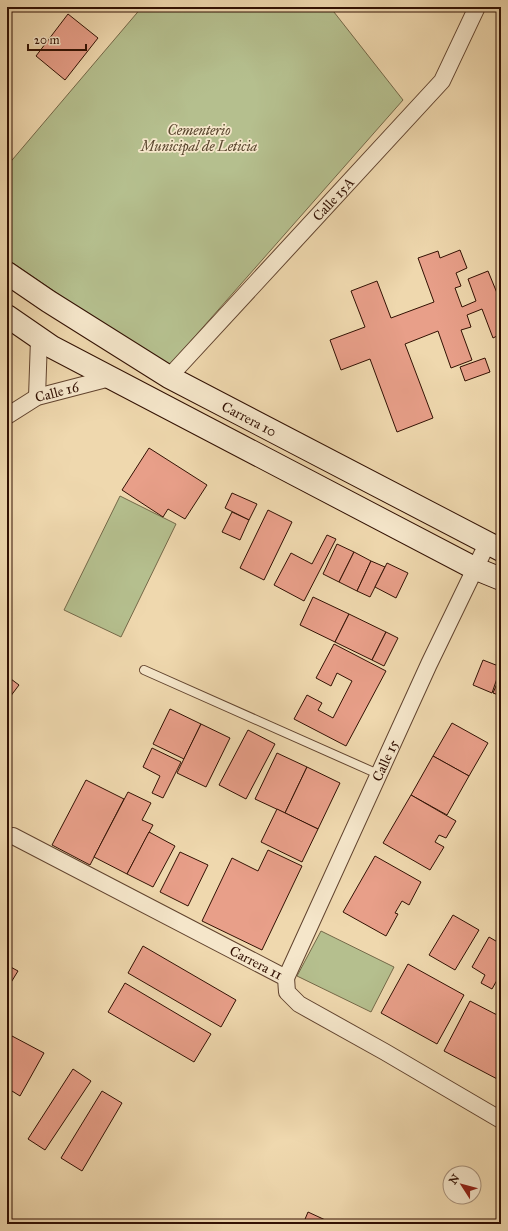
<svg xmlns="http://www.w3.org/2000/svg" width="508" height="1231" font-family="'IM FELL Great Primer',serif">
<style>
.green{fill:#b5bf8e;stroke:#746848}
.building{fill:#e89f89;stroke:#321103}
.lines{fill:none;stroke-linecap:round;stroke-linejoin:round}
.service-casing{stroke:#61432e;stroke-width:10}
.minor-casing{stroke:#61432e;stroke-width:18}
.secondary-casing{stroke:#321103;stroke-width:24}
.service{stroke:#f5e6ca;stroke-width:8}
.minor{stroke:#f5e6ca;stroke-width:16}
.secondary{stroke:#f5e6ca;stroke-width:22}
.labels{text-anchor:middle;stroke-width:3.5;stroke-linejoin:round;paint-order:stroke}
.park-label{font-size:14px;font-style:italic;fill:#59452d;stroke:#f5e6ca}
.street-label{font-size:14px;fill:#321103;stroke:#f5e6ca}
</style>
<rect width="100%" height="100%" fill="#efd8ae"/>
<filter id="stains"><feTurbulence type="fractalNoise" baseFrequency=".005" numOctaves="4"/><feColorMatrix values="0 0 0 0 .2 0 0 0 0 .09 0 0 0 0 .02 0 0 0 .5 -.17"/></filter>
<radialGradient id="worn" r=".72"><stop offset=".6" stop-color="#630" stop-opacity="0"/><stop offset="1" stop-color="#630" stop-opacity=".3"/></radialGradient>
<g class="green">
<path d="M 142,7 L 330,7 L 403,100 L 167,368 L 7,259 L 7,166 Z"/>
<path d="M 120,496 L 176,524 L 121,637 L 64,610 Z"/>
<path d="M 321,931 L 394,967 L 371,1012 L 297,976 Z"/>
</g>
<g class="building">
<path d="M 68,14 L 98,38 L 65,80 L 36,56 Z"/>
<path d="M 460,250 L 467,268 L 456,273 L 461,286 L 455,288 L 462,307 L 476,301 L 468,279 L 488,271 L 497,293 L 501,291 L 501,304 L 498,305 L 501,313 L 501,334 L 493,338 L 482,309 L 467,315 L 471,327 L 461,330 L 472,360 L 451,368 L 438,331 L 405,344 L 433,418 L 397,432 L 370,359 L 341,370 L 330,340 L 365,327 L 351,291 L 377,281 L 391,318 L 434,302 L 418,258 L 438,251 L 440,258 Z"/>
<path d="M 485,358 L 490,372 L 465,381 L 460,367 Z"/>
<path d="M 149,448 L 207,485 L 185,519 L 168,509 L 163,517 L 122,490 Z"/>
<path d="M 232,493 L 257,504 L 249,520 L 225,508 Z"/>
<path d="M 268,510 L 292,522 L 264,580 L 240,568 Z"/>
<path d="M 232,512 L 249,520 L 240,540 L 222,532 Z"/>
<path d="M 327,535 L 336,539 L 304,601 L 274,585 L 291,553 L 312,564 Z"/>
<path d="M 337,544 L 354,552 L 339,582 L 323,574 Z"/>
<path d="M 354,552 L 371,561 L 357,591 L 339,582 Z"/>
<path d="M 371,561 L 385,567 L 370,597 L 357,591 Z"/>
<path d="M 387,563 L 408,573 L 396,598 L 375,587 Z"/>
<path d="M 313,597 L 349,614 L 335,642 L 300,625 Z"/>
<path d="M 349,614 L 386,632 L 372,660 L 335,642 Z"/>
<path d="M 386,632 L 398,638 L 384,666 L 372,660 Z"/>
<path d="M 334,644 L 386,671 L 346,746 L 294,719 L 307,695 L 322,703 L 318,710 L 333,718 L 352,681 L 337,673 L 331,686 L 316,678 Z"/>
<path d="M 483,660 L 501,667 L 492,693 L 473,685 Z"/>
<path d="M 501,674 L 501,696 L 493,693 Z"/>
<path d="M 7,676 L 19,685 L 7,701 Z"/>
<path d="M 170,709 L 201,724 L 184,759 L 153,744 Z"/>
<path d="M 452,723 L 488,743 L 469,776 L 433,756 Z"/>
<path d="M 201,724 L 230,738 L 206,787 L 177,773 Z"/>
<path d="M 248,730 L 275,744 L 246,799 L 219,785 Z"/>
<path d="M 152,748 L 181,762 L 163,798 L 152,793 L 160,776 L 143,767 Z"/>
<path d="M 277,753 L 307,767 L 285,813 L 255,799 Z"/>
<path d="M 433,756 L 469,776 L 447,815 L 411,795 Z"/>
<path d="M 307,767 L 340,783 L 318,829 L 285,813 Z"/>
<path d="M 86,780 L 124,799 L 90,865 L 52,845 Z"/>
<path d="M 128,792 L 151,803 L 142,820 L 153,825 L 127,874 L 94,857 Z"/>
<path d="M 411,795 L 456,821 L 446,838 L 439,835 L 435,842 L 444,847 L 430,870 L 383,843 Z"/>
<path d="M 277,809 L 318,829 L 302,862 L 261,842 Z"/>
<path d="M 149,832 L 175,846 L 153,887 L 127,874 Z"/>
<path d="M 268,850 L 302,866 L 262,950 L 202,921 L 232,858 L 258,871 Z"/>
<path d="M 180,852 L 208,865 L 188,906 L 160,892 Z"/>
<path d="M 375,856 L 421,882 L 409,905 L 402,901 L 395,913 L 398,914 L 386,936 L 343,912 Z"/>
<path d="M 453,915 L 479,930 L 455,970 L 429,955 Z"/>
<path d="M 489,937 L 501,944 L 501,973 L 492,989 L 481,983 L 485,975 L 472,967 Z"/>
<path d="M 143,946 L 236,1000 L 221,1027 L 128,973 Z"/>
<path d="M 408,964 L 464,995 L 437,1044 L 381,1013 Z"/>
<path d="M 7,965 L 18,971 L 7,989 Z"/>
<path d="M 125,983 L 211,1034 L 194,1062 L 108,1012 Z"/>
<path d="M 470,1001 L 501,1017 L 501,1081 L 444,1051 Z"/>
<path d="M 12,1036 L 44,1053 L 20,1096 L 7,1088 L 7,1045 Z"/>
<path d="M 73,1069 L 91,1081 L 45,1150 L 28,1139 Z"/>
<path d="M 102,1091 L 122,1103 L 82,1171 L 61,1158 Z"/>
<path d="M 308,1212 L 334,1224 L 303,1224 Z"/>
</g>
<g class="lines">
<defs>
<path id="service" d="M 144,670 L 378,774"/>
<g id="minor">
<path id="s1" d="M 169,377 L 442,81 L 477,7"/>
<path d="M 37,397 L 39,339"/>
<path id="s2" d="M 7,416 L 37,397 L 110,378"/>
<path id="s3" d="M 13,836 L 286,978 L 287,992 L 299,1004 L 385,1052 L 501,1120"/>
<path id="s4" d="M 286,978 L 429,664 L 487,544"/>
</g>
<g id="secondary">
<path id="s5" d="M 7,273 L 48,301 L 169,377 L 501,550"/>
<path d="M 7,316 L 52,347 L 474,568 L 501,579"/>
</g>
</defs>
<use href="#service" class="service-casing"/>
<use href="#minor" class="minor-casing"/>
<use href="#secondary" class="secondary-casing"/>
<use href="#service" class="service"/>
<use href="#minor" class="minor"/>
<use href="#secondary" class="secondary"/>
</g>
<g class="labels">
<g class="park-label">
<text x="199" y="135">Cementerio<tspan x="199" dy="16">Municipal de Leticia</tspan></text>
</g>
<g class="street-label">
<text dy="5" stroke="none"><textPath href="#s1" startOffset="242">Calle 15A</textPath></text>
<text dy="5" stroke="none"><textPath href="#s2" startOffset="56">Calle 16</textPath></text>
<text dy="5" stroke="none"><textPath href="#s5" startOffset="283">Carrera 10</textPath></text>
<text dy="5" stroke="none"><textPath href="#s4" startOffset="239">Calle 15</textPath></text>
<text dy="5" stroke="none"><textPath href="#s3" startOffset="274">Carrera 11</textPath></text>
</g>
</g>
<rect width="508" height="1231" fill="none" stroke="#efd8ae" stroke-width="24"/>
<rect x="8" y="8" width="492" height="1215" fill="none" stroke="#321103" stroke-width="2"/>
<rect x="12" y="12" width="484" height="1207" fill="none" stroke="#321103"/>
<g transform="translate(462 1185) rotate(306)"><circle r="19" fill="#f5e6ca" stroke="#a7917a"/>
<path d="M0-3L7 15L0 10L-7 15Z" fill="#8f2418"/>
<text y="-6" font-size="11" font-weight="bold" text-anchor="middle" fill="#321103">N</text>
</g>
<path d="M28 44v6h58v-6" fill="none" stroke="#321103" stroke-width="2"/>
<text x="34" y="44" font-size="12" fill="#321103" stroke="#f5e6ca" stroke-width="3" paint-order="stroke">20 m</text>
<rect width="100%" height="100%" filter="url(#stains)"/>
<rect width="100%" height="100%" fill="url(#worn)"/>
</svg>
